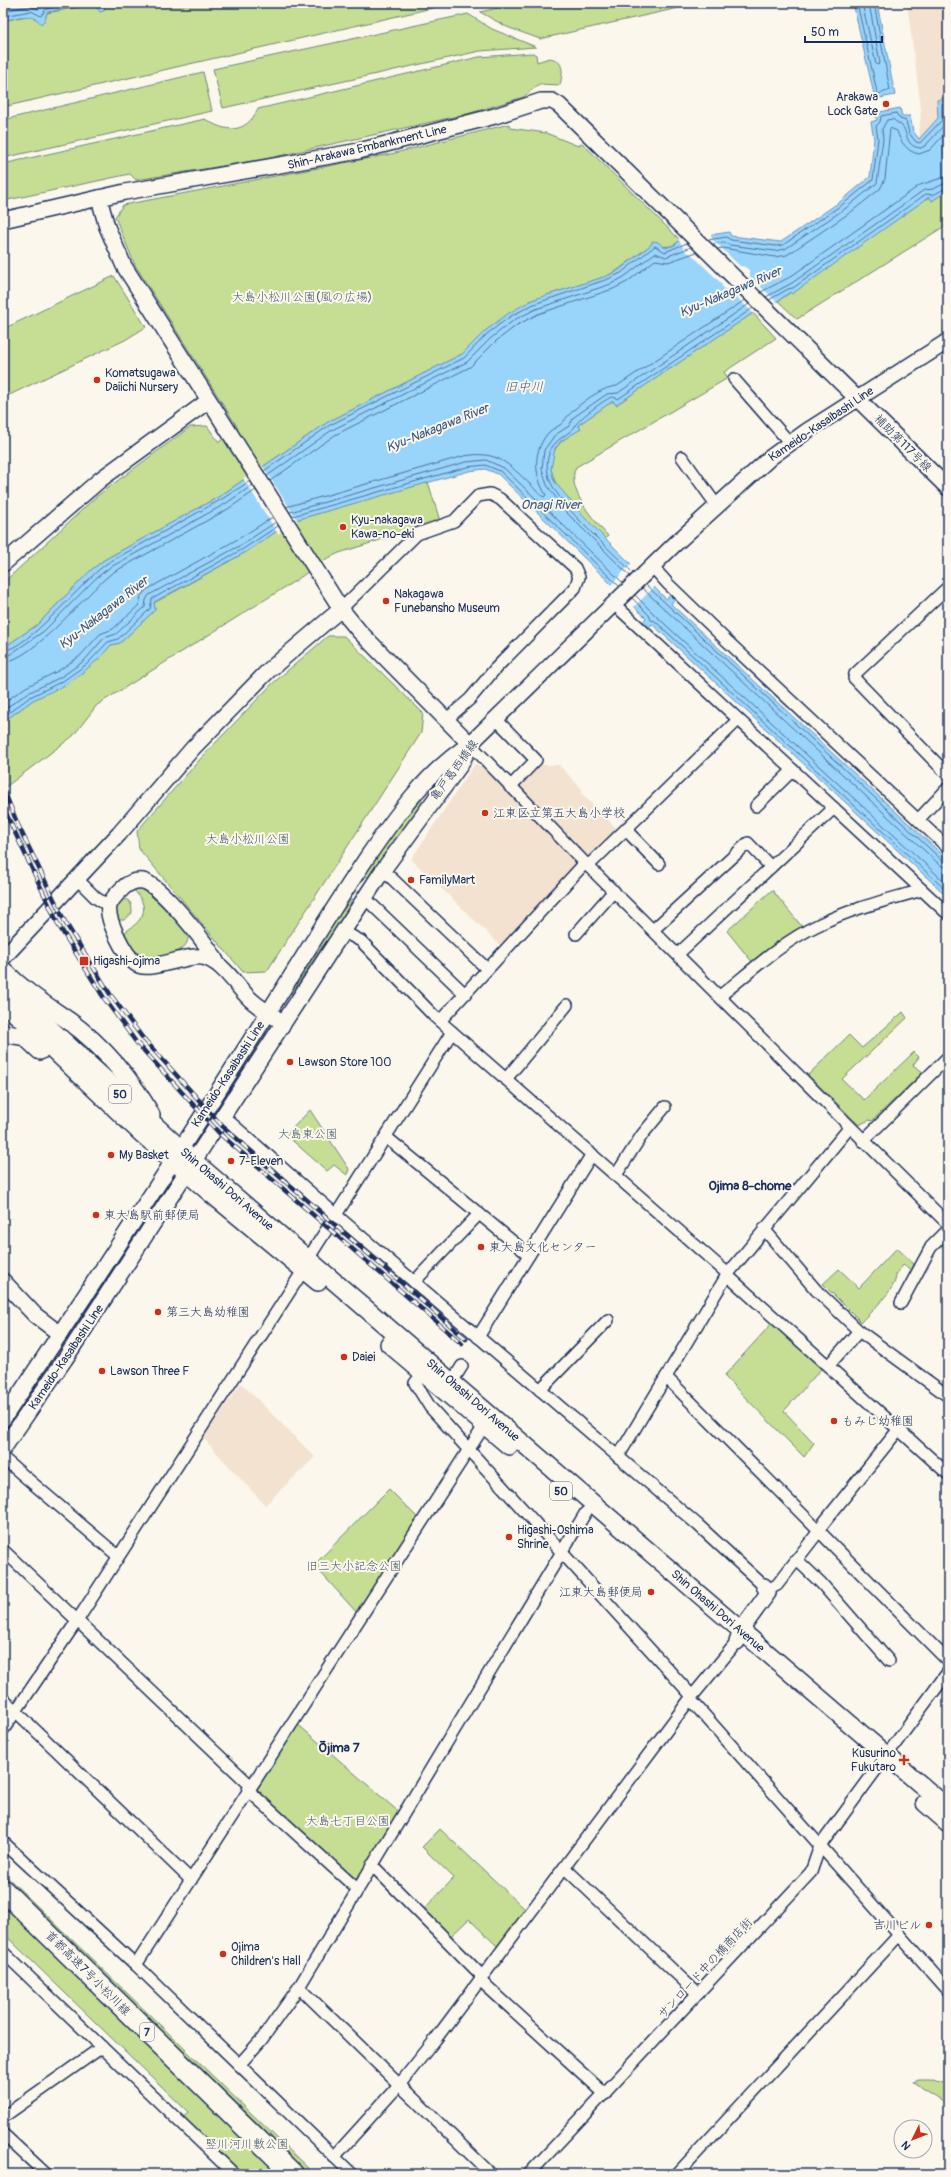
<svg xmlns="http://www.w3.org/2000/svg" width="951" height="2177" font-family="Pangolin,'Klee One',sans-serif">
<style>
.built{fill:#f3e2d0}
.green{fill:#c5de94;stroke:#708679}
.water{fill:#99d4fa;stroke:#6792bc}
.pier{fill:#fbf7ec}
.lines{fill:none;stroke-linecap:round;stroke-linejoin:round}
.shore{stroke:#4d719c;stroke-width:1}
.street-casing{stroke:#1b2f5e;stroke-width:14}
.secondary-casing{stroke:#1b2f5e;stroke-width:18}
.primary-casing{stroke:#1b2f5e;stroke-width:20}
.highway-casing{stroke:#1b2f5e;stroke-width:23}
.street{stroke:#fbf7ec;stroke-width:11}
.secondary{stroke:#fbf7ec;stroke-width:15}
.primary{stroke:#fbf7ec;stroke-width:17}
.highway{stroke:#fbf7ec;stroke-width:20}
.rail-casing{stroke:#1b2f5e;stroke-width:4.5}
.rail{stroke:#fbf7ec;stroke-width:3;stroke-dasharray:9;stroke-linecap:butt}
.poi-dot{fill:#c8321e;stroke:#fbf7ec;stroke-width:1.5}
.labels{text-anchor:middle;stroke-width:4;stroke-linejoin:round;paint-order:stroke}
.shield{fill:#fbf7ec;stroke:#5e6b89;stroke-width:1}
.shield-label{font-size:11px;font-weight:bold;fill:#1b2f5e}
.poi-label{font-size:12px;fill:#1b2f5e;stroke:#fbf7ec;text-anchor:start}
.street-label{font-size:12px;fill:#1b2f5e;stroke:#fbf7ec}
.park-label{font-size:12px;fill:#465b6c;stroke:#fbf7ec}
.water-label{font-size:13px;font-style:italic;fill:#3a5885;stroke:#fbf7ec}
.neighbourhood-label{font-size:13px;font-weight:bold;fill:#1b2f5e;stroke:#fbf7ec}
</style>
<rect width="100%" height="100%" fill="#fbf7ec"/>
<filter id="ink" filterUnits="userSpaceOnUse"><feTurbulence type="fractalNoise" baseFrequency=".025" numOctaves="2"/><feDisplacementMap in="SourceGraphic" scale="8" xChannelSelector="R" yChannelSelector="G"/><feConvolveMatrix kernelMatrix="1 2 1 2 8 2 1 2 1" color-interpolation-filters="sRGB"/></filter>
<g filter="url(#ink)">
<g class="built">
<path d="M 907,3 L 948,3 L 948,177 L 919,139 L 921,109 Z"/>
<path d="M 475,764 L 483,767 L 576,861 L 577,868 L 502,947 L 411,859 Z"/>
<path d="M 534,765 L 559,765 L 582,789 L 582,794 L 618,830 L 594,855 L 586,855 L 515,784 Z"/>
<path d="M 241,1383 L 315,1457 L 265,1505 L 203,1438 Z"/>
</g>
<g class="green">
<path d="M 104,3 L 454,3 L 3,107 L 3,21 L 31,15 L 45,20 L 47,13 L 94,4 L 104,10 Z"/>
<path d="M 519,3 L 701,3 L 540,39 L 507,27 L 480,12 Z"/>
<path d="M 468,14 L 492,29 L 536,47 L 480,51 L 223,108 L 213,69 Z"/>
<path d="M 533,53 L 536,55 L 537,62 L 549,58 C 565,60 563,73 560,85 L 539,84 L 524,97 L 467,114 L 265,159 L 136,180 L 130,174 L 3,201 L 3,164 L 205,119 C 226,133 246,134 258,109 L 479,57 Z"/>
<path d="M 203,72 L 212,111 L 3,158 L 3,120 Z"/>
<path d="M 509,124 L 510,128 L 546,133 L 578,146 L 582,143 L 680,240 C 671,249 664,247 652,244 L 618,270 L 607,276 L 532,300 L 485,331 L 462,354 L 328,422 L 220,496 L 104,560 L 90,571 L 37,625 L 3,648 L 3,583 L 97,496 L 190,427 L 207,426 L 219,442 L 238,428 L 135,265 L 115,217 L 123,205 L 391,154 Z"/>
<path d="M 948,190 L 948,224 L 797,319 L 778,301 L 791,292 L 792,293 L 929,197 L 932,201 Z"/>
<path d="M 114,276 L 146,327 L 125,340 L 3,398 L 3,329 Z"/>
<path d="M 753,313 L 776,338 L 724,372 L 728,378 L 576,467 C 565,489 595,521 608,536 L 605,539 C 586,520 534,477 556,448 C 562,439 572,434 581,429 L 578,425 L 613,401 L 616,405 Z"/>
<path d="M 428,482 L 440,521 L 339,553 L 326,559 L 298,579 L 97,705 L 73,736 L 3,789 L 3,722 L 33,700 L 78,676 L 100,657 L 111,645 L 120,643 L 155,610 L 154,603 L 246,552 L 292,521 Z"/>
<path d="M 328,636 L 344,636 L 423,713 L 421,733 L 267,971 L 243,972 L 139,849 L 137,831 L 202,757 L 272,684 Z"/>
<path d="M 422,800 L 424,802 L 401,832 L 371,879 L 362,874 L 388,835 Z"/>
<path d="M 148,886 C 160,899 175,912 185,927 C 205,959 125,971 125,932 C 147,918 150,906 131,887 Z"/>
<path d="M 772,890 L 803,928 L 753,963 L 727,931 Z"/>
<path d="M 122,899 C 131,899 132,905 132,913 L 124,920 L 119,920 C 111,914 117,905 122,899 Z"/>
<path d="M 351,900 L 356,904 L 321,948 L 292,994 L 287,991 L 321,939 Z"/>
<path d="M 903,1012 L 907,1018 L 842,1079 L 864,1100 L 914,1052 L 919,1057 L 913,1065 L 923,1072 L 872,1121 L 869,1120 L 859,1125 L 808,1075 L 849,1035 L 862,1048 Z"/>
<path d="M 263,1031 L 266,1032 L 265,1036 L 217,1112 L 213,1109 Z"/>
<path d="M 310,1110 L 349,1169 L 347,1175 L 334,1165 L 327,1171 L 286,1135 Z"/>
<path d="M 897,1248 L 914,1264 L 912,1270 L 903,1265 L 896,1275 C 896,1290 871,1311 861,1322 L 823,1284 L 839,1269 L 859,1288 Z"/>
<path d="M 87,1308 L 90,1310 L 31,1393 L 29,1391 L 71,1327 Z"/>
<path d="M 773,1322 L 821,1369 L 784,1411 L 814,1443 L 804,1457 L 724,1376 Z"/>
<path d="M 389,1489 L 419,1519 L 357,1613 L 314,1565 Z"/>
<path d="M 294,1721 L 400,1813 L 359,1882 L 354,1883 L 253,1786 Z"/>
<path d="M 440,1829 L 525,1909 L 498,1947 L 469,1919 L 450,1937 L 423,1910 L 454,1878 L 422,1847 Z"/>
<path d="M 3,1873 L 314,2174 L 244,2174 L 184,2117 L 188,2112 L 3,1933 Z"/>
<path d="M 919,2080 L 930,2080 L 948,2086 L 948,2104 L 913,2082 Z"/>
</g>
<g class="water">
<path d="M 3,3 L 104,3 L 104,11 L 100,12 L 94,4 L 47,12 L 45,20 L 41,24 C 32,11 16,18 3,21 Z"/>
<path d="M 853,3 L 877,3 L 895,95 L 875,99 Z"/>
<path d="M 945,98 L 947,101 L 948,98 L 948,190 L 932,201 L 929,197 L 792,294 L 790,292 L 778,301 L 753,313 L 616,405 L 613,401 L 578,425 L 581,429 L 561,441 L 555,448 L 551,469 L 554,481 L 584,517 L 666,599 L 672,594 L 676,598 L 671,604 L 948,860 L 948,897 L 652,624 L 647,629 L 642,623 L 646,618 L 498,474 L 485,469 L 469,471 L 292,521 L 246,552 L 154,602 L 155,610 L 120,643 L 111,645 L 100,658 L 78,676 L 65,685 L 33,700 L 3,722 L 3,648 L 37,625 L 90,571 L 104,560 L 220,496 L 328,422 L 462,354 L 485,331 L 509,313 L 532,300 L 607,276 L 619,270 L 652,244 L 652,241 L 658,242 L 665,248 L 675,245 L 680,240 L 729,232 L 731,236 L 781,242 L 841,201 L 870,177 L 874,139 L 871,122 L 877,120 L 875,113 L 900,108 L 902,116 L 910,116 L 913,131 L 919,139 L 938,118 L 937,100 Z"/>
</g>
<g class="pier">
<path d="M 711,233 L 712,239 L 740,266 L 745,267 L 750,271 L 750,277 L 777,302 L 754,314 L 729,290 L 724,289 L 720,282 L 690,253 L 686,252 L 678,239 Z"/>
<path d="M 262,465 L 298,521 L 292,523 L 278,534 L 243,478 Z"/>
<path d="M 632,563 L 655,586 L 633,608 L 610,586 Z"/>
</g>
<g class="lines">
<g class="shore">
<path d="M 857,3 L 877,92 L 879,94 L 890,90 L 874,3"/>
<path d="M 862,3 L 876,64 L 878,65 L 880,63 L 869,3"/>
<path d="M 3,11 L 30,6 L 38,9 L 49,3"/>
<path d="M 3,16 L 31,11 L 41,16 L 46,9 L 76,3"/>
<path d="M 708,240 L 726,237 L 731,240 L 776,246 L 783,245 L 843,204 L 873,180 L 878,139 L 876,126 L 880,122 L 881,116 L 896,113 L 900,119 L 906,121 L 909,133 L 916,142 L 920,143 L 942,120 L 942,104 L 948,102"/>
<path d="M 712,244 L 724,242 L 730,245 L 775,251 L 785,249 L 846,208 L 877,183 L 883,139 L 882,129 L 887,120 L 893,119 C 895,122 901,124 903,127 C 908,135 906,147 921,148 L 926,145 L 946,123 L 948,107"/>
<path d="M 717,249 L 723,248 L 775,257 L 787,255 L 851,212 L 880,189 L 885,179 L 890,128 L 897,131 C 900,141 907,152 919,154 L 930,150 L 948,130"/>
<path d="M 761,292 L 790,277 L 920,185 L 948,176"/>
<path d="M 766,297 L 792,283 L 924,190 L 933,189 L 948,182"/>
<path d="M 769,300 L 788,289 L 793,288 L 926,194 L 933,195 L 948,187"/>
<path d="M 264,471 L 330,425 L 464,358 L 487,334 L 511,316 L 534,304 L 608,279 L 621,273 L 655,246 L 665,252 L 687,243"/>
<path d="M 267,476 L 332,430 L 467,362 L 491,338 L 514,320 L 536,309 L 611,284 L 624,277 L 655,253 L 666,257 L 691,247"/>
<path d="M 270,481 L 335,435 L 470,367 L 495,342 L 517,325 L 538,314 L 613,289 L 627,282 L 655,260 L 668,262 L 697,252"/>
<path d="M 286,507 L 464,456 C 498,450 508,464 531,485 C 535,489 539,495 544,497 L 546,495 C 533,474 533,450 549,432 C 553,428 561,426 564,421 C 573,408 600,387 617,386 L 745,300"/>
<path d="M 290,512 L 466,462 L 486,460 L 504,468 L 623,583"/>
<path d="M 293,516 L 467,467 L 485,465 L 500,471 L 619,586"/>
<path d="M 633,573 C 610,549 563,510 550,481 C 547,472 546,463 549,454 C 552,439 573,433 575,426 C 576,421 606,398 612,397 C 614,397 616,398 618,399 L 753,308"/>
<path d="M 630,576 L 566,512 L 547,485 L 542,469 L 544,450 L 555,435 L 569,426 L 574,417 L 607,394 L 618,393 L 749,304"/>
<path d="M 646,585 L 944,862 L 948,863"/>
<path d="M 642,588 L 940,865 L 948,868"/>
<path d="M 635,595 L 655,615 L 948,885"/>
<path d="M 632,598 L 649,615 L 651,620 L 655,621 L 948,892"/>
<path d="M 3,651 C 29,648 82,582 106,564 L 222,499 L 250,481"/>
<path d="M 3,656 L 9,655 L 44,631 L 96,578 L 109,568 L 225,504 L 253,485"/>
<path d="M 3,662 C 33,661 87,592 112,573 L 228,509 L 256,490"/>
<path d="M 3,703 L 26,687 L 58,671 L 80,656 L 100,634 L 113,629 L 139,605 L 141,596 L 146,590 L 238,539 L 273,517"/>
<path d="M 3,710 L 28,693 L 61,677 L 84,661 L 104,638 L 116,634 L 145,607 L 146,600 L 149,595 L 241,545 L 276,522"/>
<path d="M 3,717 L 30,697 L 63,681 L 87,664 L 108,642 L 118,639 L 150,609 L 152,599 L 243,549 L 278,526"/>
</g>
<defs>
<g id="street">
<path d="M 734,379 L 790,443"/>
<path d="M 682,457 L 717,506"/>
<path d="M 652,566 L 668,584 L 726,640 L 948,848"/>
<path d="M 948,587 L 855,674 L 854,678 L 948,775"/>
<path d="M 614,604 L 948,914"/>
<path d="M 341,609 L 417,534 L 454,521 L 478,496 L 490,494 L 500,499 L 575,568 L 579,577 L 575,588 L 495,669 L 470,699 L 447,719"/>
<path d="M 496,719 L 536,760 L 510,787"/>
<path d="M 470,744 L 585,863 L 948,1224"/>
<path d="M 756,806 L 793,770"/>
<path d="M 918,820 L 948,788"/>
<path d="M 626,830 L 659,864"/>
<path d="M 588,866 L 738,720"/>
<path d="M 383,870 L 487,969"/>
<path d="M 77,879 L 96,898 L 109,906"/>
<path d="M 365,898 L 465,994"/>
<path d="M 653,930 L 748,843 L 771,867"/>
<path d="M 344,932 L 361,941 L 435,1017 L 728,1274"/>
<path d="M 576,934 L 614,891"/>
<path d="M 678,954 L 834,808"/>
<path d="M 720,996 C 751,971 782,942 818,925 C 850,909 887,900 922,890"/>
<path d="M 440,1021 L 585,863"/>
<path d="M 506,1079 L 567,1005"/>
<path d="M 224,1117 L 336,1215 L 698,1525 L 764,1586"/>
<path d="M 386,1137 L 529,1255"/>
<path d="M 863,1141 L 948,1057"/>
<path d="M 616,1175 L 642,1135 L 665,1107"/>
<path d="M 764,1229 L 816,1290 L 859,1331 L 948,1396"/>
<path d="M 727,1275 L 948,1474"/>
<path d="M 414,1282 L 479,1214"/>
<path d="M 901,1303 L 931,1247 L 948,1230"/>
<path d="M 478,1337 L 592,1154"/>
<path d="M 828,1366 L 859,1331"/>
<path d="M 423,1373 L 415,1383 L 430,1407 L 692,1696"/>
<path d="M 666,1377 L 948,1661"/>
<path d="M 452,1382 L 462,1366"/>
<path d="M 540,1390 L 608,1320"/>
<path d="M 618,1457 L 727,1275 L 850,1127"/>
<path d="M 3,1458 L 118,1556"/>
<path d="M 818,1530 L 899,1429"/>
<path d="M 3,1550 L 251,1786"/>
<path d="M 797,1560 L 821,1583 L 889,1661"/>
<path d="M 767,1590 L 777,1585 L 819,1531"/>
<path d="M 3,1699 L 191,1880"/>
<path d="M 690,1699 L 948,1990"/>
<path d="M 3,1730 L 77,1621 L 299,1277 L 308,1259 L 452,1032"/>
<path d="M 248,1790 L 357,1889"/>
<path d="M 3,1842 L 136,1965 L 352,2174"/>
<path d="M 372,1865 L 482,1976"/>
<path d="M 568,1871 L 698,1994"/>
<path d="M 3,1952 L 234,2174"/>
<path d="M 136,1965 L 484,1426"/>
<path d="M 480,1980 L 605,2094"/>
<path d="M 299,1987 L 491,2174"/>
<path d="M 239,2065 L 262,2039 L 299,1987 L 586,1512"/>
<path d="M 3,2117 L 102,2047"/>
<path d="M 3,2134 L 46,2174"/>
<path d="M 334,2157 L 399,2085 L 435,2040 L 690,1699 L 737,1642"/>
<path d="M 529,2174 L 811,1872 L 820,1846 L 948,1672"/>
<path d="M 677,2174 L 899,1935"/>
</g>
<g id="secondary">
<path d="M 99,198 L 107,227 L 124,266 L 341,609 L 359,631 L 470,744"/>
<path d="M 3,220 L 125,192 L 359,151 L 495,116 L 541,101 L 552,101 L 559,105 L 948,488"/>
<path d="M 3,564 L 101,479 L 208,401"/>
<path d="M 3,958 L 119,834 L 193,748 L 268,671 L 341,609"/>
<path d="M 217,963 C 209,946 161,885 143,881 C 135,880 128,883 122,889 C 117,894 111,899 109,906 C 106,919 124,954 135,963 C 148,974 185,954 202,957 C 222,961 234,983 247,996 C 255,1005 266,1011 276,1018"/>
<path d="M 3,1281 L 35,1315 L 60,1334"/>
<path d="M 3,1419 C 93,1285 181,1150 268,1013 C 301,961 333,908 368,856 C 396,815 428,771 470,744 L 675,544 L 771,457 L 807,431 L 948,341"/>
<path d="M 3,1449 L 65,1359 L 383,870 L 461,764 L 470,745"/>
<path d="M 737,1642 L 741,1630 L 768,1593 L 764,1586"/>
</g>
<g id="primary">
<path d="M 3,970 C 26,993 43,1003 69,1021 C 101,1044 133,1081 151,1115"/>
<path d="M 3,985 L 195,1162 L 948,1808"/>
<path d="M 3,1002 L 142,1134 L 209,1192 L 318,1282"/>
<path d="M 3,1033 L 25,1037 L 40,1051"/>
<path d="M 389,1344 L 509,1446"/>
<path d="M 925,1803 L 948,1823"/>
</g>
<path id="highway" d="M 3,1890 L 293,2174"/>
</defs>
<use href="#street" class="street-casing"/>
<use href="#secondary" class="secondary-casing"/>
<use href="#primary" class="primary-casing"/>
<use href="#highway" class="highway-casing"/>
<use href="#street" class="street"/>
<use href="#secondary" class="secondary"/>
<use href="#primary" class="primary"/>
<use href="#highway" class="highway"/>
<defs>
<g id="rail">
<path d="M 3,788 L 18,825 L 65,922 L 110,994 L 142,1037 L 225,1129 L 466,1339"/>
<path d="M 3,807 L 59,926 L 104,998 L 136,1042 L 220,1134 L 462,1344"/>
</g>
</defs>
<use href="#rail" class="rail-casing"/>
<use href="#rail" class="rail"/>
</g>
</g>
<g class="poi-dot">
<circle cx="886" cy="104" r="4"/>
<circle cx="97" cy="380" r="4"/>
<circle cx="343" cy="527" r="4"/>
<circle cx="386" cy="601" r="4"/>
<circle cx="485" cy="813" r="4"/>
<circle cx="411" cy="880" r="4"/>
<rect x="79" y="956" width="10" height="10" rx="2"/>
<circle cx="290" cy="1062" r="4"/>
<circle cx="111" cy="1155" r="4"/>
<circle cx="231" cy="1161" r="4"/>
<circle cx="96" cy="1215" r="4"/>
<circle cx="481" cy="1247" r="4"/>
<circle cx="158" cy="1312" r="4"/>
<circle cx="344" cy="1357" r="4"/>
<circle cx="102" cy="1371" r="4"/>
<circle cx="834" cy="1421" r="4"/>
<circle cx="509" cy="1537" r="4"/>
<circle cx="651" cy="1592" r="4"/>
<path d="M902 1754h4v4h4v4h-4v4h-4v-4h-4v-4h4z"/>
<circle cx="929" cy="1925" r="4"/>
<circle cx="223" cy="1954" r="4"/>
</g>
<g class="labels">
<g class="shield">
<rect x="109" y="1085" width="22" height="18" rx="3"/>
<rect x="550" y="1482" width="22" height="18" rx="3"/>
<rect x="140" y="2023" width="14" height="18" rx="3"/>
</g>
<g class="shield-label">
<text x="120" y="1098">50</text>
<text x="561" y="1495">50</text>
<text x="147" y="2036">7</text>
</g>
<g class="poi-label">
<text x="878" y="101" text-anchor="end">Arakawa<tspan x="878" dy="14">Lock Gate</tspan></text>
<text x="105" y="377">Komatsugawa<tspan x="105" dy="14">Daiichi Nursery</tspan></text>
<text x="351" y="524">Kyu-nakagawa<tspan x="351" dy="14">Kawa-no-eki</tspan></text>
<text x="394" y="598">Nakagawa<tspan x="394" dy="14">Funebansho Museum</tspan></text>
<text x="493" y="817">江東区立第五大島小学校</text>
<text x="419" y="884">FamilyMart</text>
<text x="93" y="965">Higashi-ojima</text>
<text x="298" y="1066">Lawson Store 100</text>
<text x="119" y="1159">My Basket</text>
<text x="239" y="1165">7-Eleven</text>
<text x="104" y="1219">東大島駅前郵便局</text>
<text x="489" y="1251">東大島文化センター</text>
<text x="166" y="1316">第三大島幼稚園</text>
<text x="352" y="1361">Daiei</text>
<text x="110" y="1375">Lawson Three F</text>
<text x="842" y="1425">もみじ幼稚園</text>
<text x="517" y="1534">Higashi-Oshima<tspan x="517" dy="14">Shrine</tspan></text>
<text x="643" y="1596" text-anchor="end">江東大島郵便局</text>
<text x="896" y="1757" text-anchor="end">Kusurino<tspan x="896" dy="14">Fukutaro</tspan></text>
<text x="921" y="1929" text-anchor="end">吉川ビル</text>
<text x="231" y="1951">Ojima<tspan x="231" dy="14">Children's Hall</tspan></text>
</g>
<g class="street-label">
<text transform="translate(367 147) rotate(-13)" y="4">Shin-Arakawa Embankment Line</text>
<text transform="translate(821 424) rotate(-34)" y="4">Kameido-Kasaibashi Line</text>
<text transform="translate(903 443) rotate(45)" y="4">補助第117号線</text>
<text transform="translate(454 770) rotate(-54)" y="4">亀戸葛西橋線</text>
<text transform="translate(228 1074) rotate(-57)" y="4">Kameido-Kasaibashi Line</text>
<text transform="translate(227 1189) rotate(41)" y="4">Shin Ohashi Dori Avenue</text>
<text transform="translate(66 1357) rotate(-56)" y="4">Kameido-Kasaibashi Line</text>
<text transform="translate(473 1400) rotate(41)" y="4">Shin Ohashi Dori Avenue</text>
<text transform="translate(718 1611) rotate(41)" y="4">Shin Ohashi Dori Avenue</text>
<text transform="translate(705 1968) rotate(-47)" y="4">サンロード中の橋商店街</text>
<text transform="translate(88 1973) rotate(45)" y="4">首都高速7号小松川線</text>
</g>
<g class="park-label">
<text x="302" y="301">大島小松川公園(風の広場)</text>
<text x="248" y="843">大島小松川公園</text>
<text x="308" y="1138">大島東公園</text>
<text x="354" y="1570">旧三大小記念公園</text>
<text x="348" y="1825">大島七丁目公園</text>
<text x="247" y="2148">竪川河川敷公園</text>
</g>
<g class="water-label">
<text transform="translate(730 291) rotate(-23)" y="5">Kyu-Nakagawa River</text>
<text x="524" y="391">旧中川</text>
<text transform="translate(437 427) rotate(-22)" y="5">Kyu-Nakagawa River</text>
<text x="551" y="509">Onagi River</text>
<text transform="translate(103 612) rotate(-38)" y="5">Kyu-Nakagawa River</text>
</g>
<g class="neighbourhood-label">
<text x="750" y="1190">Ojima 8-chome</text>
<text x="339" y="1752">Ōjima 7</text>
</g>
</g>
<rect width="951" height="2177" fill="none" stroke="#fbf7ec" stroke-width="16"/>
<rect x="8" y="8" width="935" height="2161" fill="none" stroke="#1b2f5e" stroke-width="1.5" filter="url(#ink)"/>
<g transform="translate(913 2139) rotate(227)"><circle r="19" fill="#fbf7ec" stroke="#a1a7b3"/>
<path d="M0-3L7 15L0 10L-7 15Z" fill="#c8321e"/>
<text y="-6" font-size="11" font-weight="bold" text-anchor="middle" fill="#1b2f5e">N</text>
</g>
<path d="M805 36v6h77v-6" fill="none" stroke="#1b2f5e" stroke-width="2"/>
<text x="811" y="36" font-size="12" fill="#1b2f5e" stroke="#fbf7ec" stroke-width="3" paint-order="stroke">50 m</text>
</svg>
